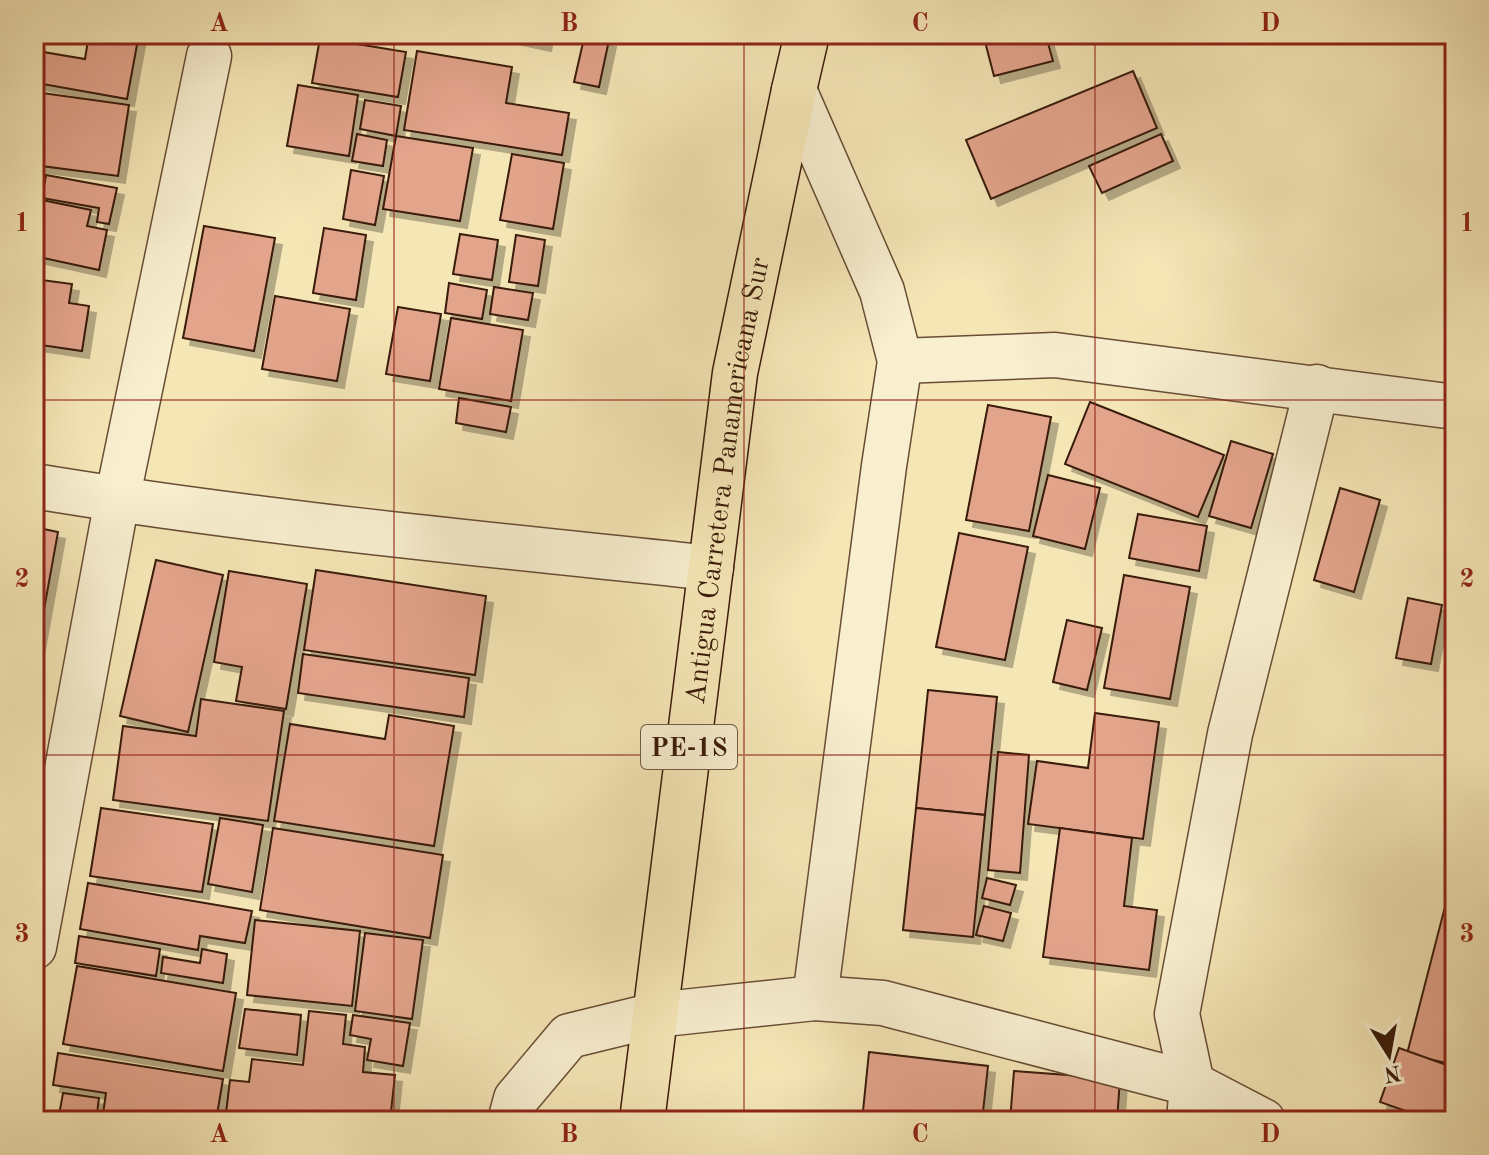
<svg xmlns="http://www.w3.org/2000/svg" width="1489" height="1155" font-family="'Old Standard TT',serif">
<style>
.building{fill:#e3a48c;stroke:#391a08;stroke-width:2;filter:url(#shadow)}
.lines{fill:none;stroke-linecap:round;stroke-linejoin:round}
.minor-casing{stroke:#684d34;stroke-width:47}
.trunk-casing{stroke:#391a08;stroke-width:47}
.minor{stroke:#f8efd0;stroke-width:44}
.trunk{stroke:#f5e6b6;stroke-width:44}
.grid{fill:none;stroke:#8f2418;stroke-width:2;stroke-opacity:0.55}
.labels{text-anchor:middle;stroke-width:6;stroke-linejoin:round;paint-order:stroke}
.shield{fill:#f8efd0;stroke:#725a44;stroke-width:2}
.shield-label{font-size:26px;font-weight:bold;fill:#391a08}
.street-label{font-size:28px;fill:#391a08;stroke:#f8efd0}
.neatline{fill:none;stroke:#8f2418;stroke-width:3}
.grid-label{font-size:26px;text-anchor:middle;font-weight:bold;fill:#8f2418}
</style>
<defs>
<filter id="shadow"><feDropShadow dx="7" dy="7" stdDeviation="0" flood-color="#0004"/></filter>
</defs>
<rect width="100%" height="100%" fill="#f5e6b6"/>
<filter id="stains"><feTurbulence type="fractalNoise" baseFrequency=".0025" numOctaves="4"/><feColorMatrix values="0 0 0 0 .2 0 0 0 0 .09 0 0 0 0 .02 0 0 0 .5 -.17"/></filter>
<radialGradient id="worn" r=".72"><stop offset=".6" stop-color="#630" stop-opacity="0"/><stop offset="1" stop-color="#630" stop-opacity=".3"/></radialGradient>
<g class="building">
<path d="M 89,34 L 139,34 L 127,99 L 37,83 L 43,52 L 85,59 Z"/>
<path d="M 496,34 L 546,34 L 544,44 Z"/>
<path d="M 585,34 L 609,40 L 599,87 L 574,82 Z"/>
<path d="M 983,34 L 1054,34 L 1046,36 L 1053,61 L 994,76 Z"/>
<path d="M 320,38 L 406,52 L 398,97 L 312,83 Z"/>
<path d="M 417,51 L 512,67 L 506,103 L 569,113 L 562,155 L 404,130 Z"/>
<path d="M 1133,71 L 1157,128 L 991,199 L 966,140 Z"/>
<path d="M 298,85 L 358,95 L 349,156 L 287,146 Z"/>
<path d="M 35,92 L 129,105 L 118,176 L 34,165 Z"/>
<path d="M 365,100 L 401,106 L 396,136 L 360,129 Z"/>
<path d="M 357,134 L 387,140 L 383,166 L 352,161 Z"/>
<path d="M 1161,134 L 1173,161 L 1102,193 L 1089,166 Z"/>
<path d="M 396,136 L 473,148 L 460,221 L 383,209 Z"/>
<path d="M 512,154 L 564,163 L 553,229 L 500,220 Z"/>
<path d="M 351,170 L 384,176 L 375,225 L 343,219 Z"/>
<path d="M 34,175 L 43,176 L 34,222 Z"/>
<path d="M 46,175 L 117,188 L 109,224 L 97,222 L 99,208 L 42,198 Z"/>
<path d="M 42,200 L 91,210 L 87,226 L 107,230 L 99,270 L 34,256 L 34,239 Z"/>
<path d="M 204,226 L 275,238 L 254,351 L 183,338 Z"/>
<path d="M 324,228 L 366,235 L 356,300 L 313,293 Z"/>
<path d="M 460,234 L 498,240 L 492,280 L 453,274 Z"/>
<path d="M 516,235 L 545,240 L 538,286 L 509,282 Z"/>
<path d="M 34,279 L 72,284 L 69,303 L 89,306 L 82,351 L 34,344 Z"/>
<path d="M 449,283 L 487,290 L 482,319 L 445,313 Z"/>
<path d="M 494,287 L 533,293 L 528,320 L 490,314 Z"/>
<path d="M 275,296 L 350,309 L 337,381 L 262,369 Z"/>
<path d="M 398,307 L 441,314 L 430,381 L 386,374 Z"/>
<path d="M 451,318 L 523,330 L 511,401 L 439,389 Z"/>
<path d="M 459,398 L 511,407 L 506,432 L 456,423 Z"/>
<path d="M 1090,402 L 1224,455 L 1198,517 L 1065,464 Z"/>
<path d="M 988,405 L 1051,417 L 1029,531 L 966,520 Z"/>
<path d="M 1231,441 L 1273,454 L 1251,528 L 1209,516 Z"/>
<path d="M 1048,475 L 1100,488 L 1085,549 L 1033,536 Z"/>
<path d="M 1340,488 L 1380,500 L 1354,592 L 1314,580 Z"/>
<path d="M 1138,514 L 1207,526 L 1199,571 L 1129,558 Z"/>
<path d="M 34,527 L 58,532 L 34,665 Z"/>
<path d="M 959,533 L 1028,547 L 1005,660 L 936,647 Z"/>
<path d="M 156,560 L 223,575 L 188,732 L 120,716 Z"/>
<path d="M 316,570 L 486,596 L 475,675 L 304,650 Z"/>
<path d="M 229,571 L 307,584 L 286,709 L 236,701 L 242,667 L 214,662 Z"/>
<path d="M 1124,575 L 1190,587 L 1170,699 L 1104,688 Z"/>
<path d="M 1408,598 L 1442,605 L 1431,664 L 1396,658 Z"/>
<path d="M 1067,620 L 1102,628 L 1087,690 L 1053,682 Z"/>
<path d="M 303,654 L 469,678 L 464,717 L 298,693 Z"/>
<path d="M 928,690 L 997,697 L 985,815 L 916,808 Z"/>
<path d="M 201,699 L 284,711 L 268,821 L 113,800 L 123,726 L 196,736 Z"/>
<path d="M 1095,713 L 1159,722 L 1143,839 L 1028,824 L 1037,761 L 1088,768 Z"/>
<path d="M 389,715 L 454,726 L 434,846 L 274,821 L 290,724 L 385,739 Z"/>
<path d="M 998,752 L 1029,755 L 1020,873 L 988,870 Z"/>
<path d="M 101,808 L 213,824 L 202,892 L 90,876 Z"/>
<path d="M 916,808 L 985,815 L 973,937 L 903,930 Z"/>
<path d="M 220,818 L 263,825 L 252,892 L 208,884 Z"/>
<path d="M 273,828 L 443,855 L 430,938 L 260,910 Z"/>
<path d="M 1060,828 L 1132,838 L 1124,906 L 1157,910 L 1149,970 L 1043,957 Z"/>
<path d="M 1455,868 L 1455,1065 L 1407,1054 Z"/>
<path d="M 987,878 L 1016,885 L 1010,905 L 982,898 Z"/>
<path d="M 88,883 L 252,911 L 245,943 L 200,936 L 198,950 L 80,929 Z"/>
<path d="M 984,906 L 1011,913 L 1003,941 L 976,935 Z"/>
<path d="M 255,920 L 360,931 L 352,1006 L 247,995 Z"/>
<path d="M 365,933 L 423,940 L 412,1019 L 355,1011 Z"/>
<path d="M 79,936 L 160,949 L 156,976 L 75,963 Z"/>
<path d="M 202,949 L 227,954 L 223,983 L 161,973 L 163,957 L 200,963 Z"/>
<path d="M 77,966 L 236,993 L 223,1071 L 63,1044 Z"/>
<path d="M 245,1009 L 301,1015 L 297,1055 L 239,1048 Z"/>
<path d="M 309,1011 L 346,1015 L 343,1044 L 365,1047 L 363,1072 L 395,1075 L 390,1121 L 225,1121 L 230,1080 L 249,1082 L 252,1059 L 303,1065 Z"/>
<path d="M 353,1015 L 410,1023 L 403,1066 L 367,1060 L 371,1039 L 350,1035 Z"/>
<path d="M 1399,1048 L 1455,1068 L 1455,1121 L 1434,1121 L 1380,1102 Z"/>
<path d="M 869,1052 L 988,1066 L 982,1121 L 951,1121 L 863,1111 Z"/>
<path d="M 58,1053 L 223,1079 L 216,1121 L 102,1121 L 106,1093 L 53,1085 Z"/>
<path d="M 1014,1071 L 1120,1079 L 1117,1121 L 1010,1121 Z"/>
<path d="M 63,1093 L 99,1098 L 96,1121 L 58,1121 Z"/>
</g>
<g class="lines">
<defs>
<g id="minor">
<path d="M 794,90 L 882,291 L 900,361 L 884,466 L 815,998"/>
<path d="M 900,361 L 1055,355 L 1455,407"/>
<path d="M 34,486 C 258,523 485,544 711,568"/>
<path d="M 34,947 L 117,500 L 209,56"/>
<path d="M 510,1121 L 516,1099 L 569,1036 L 655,1015 L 815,998 L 883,1003 L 1192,1084 L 1263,1121"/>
<path d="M 1189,1121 L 1192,1084 L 1177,1014 L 1230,734 L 1317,387"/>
</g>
<g id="trunk">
<path id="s1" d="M 642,1121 L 735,373 L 794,90 L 807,34"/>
</g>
</defs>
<use href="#minor" class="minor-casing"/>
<use href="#trunk" class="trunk-casing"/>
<use href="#minor" class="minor"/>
<use href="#trunk" class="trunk"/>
</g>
<path class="grid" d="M 394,34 L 394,1121M 744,34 L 744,1121M 1095,34 L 1095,1121M 34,400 L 1455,400M 34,755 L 1455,755"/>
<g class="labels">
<rect class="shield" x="641" y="725" width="96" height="44" rx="6"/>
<g class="shield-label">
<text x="689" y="756">PE-1S</text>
</g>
<g class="street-label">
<text dy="10" stroke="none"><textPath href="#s1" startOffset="646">Antigua Carretera Panamericana Sur</textPath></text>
</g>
</g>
<rect width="1489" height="1155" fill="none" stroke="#f5e6b6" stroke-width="88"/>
<g transform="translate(1389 1055) rotate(169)" stroke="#f8efd0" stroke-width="6" paint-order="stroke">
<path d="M0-6L14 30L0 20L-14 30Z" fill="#391a08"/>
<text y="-12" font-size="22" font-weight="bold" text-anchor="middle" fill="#391a08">N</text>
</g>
<rect x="44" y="44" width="1401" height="1067" class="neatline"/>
<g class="grid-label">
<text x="219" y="31">A</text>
<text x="569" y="31">B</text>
<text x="920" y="31">C</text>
<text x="1270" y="31">D</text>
<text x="22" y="231">1</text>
<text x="1467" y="231">1</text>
<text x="22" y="587">2</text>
<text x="1467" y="587">2</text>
<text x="22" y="942">3</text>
<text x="1467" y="942">3</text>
<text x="219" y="1142">A</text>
<text x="569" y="1142">B</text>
<text x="920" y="1142">C</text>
<text x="1270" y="1142">D</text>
</g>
<rect width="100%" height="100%" filter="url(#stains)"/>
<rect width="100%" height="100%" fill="url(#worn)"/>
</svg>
